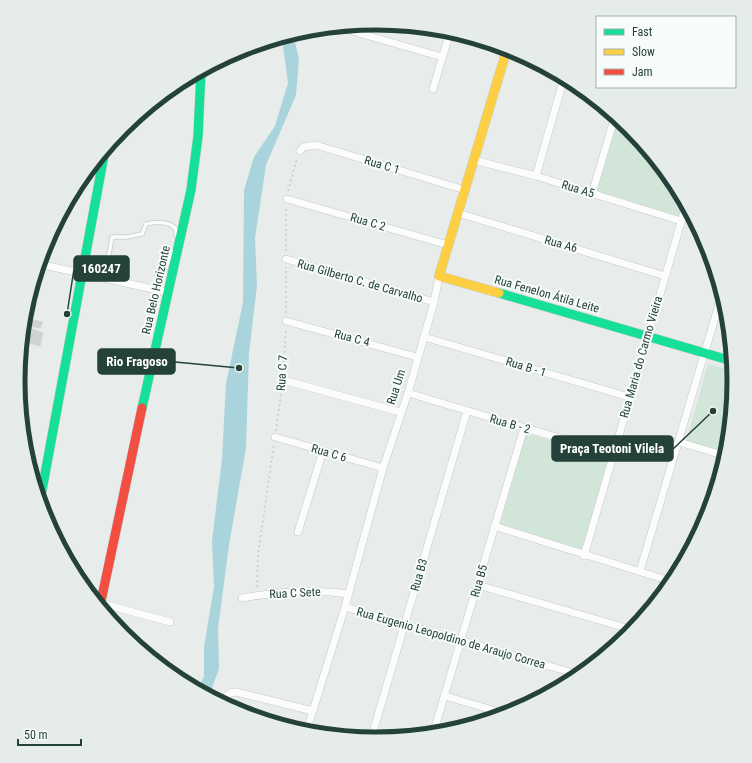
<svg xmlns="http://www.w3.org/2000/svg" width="752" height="763" font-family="'Roboto Condensed',sans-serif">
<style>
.green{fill:#d1e6d8}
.water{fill:#a9d4db}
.building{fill:#cfd4d2;stroke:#d1d6d4}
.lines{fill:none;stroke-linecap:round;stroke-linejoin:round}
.lane-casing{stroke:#c5cac8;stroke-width:5}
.street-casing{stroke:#c5cac8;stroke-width:8}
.fast-casing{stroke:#c3cbc8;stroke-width:10}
.slow-casing{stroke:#c3cbc8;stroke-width:10}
.jam-casing{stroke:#c3cbc8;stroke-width:10}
.path{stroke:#c3ccca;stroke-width:1.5;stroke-dasharray:2 3;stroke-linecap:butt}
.lane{stroke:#fcfcfc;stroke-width:3.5}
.street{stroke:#fcfcfc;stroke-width:7}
.fast{stroke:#16e098;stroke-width:9}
.slow{stroke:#ffcf43;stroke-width:9}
.jam{stroke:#f24e42;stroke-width:9}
.labels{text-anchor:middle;stroke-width:4;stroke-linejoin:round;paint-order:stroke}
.street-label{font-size:12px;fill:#24423a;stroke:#f7fbf9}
.rim{fill:none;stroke:#24423a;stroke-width:5}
.leader{fill:none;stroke:#24423a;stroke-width:1.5}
.callout-dot{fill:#24423a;stroke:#f7fbf9;stroke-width:1.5}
.callout{fill:#24423a;stroke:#24423a;stroke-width:1.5}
.callout-label{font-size:13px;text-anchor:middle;font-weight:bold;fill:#fff}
</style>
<rect width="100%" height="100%" fill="#e8edeb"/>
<g class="green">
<path d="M 618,119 C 644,140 669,174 685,203 L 680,219 L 596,194 Z"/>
<path d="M 708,364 L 733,371 L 734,382 L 727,453 L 686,441 Z"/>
<path d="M 525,433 L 608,457 L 583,552 L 499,528 Z"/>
</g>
<path class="water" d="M 293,34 L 299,59 L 296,95 L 266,165 L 255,238 L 257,286 L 249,353 L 246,448 L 229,545 L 218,629 L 219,669 L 209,696 L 198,690 L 204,676 L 204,647 L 214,587 L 212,541 L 222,459 L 226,384 L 243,302 L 244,190 L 254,157 L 275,126 L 288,83 L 282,38 Z"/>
<g class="building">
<path d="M 28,303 L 36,304 L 34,316 L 25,314 Z"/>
<path d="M 24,318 L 43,322 L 40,328 L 24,325 Z"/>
<path d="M 23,326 L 43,333 L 40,346 L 22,341 Z"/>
</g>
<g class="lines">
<defs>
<g id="lane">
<path d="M 165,270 L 172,251"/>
<path d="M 105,278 L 112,237 L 127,237 L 142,234 L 146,224 C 156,222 169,221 176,229 L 176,235"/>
</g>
<g id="street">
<path d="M 338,27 L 442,57"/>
<path d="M 433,89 L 450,32"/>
<path d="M 300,151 L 303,147 L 316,145 L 465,190"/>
<path d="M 474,160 L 536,176 L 681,221"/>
<path d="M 536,176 L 564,78"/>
<path d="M 592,194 L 615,116"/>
<path d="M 287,199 L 448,245"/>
<path d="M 458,213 L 665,276"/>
<path d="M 286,259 L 434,302"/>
<path d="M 39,264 L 167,292"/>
<path d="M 286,321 L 417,357"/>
<path d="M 424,337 L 629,397"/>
<path d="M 283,380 L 400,412"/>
<path d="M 408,393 L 613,454"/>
<path d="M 275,437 L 383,468"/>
<path d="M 679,442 L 726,456"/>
<path d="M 494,526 L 673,582"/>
<path d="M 298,532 L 323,451"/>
<path d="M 584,556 L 686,205"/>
<path d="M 640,571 L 722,294"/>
<path d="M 478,585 L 633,630"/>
<path d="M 242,598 C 277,592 313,589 348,594"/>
<path d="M 100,603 L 170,622"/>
<path d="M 345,607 L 580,675"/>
<path d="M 445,696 L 506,714"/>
<path d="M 224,704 C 226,696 227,692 236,692 L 313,711"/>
<path d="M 306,733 L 345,607 L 383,468 L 408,393 L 434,302 L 439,276"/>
<path d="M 433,734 L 524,428"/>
<path d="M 371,739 L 467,411"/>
</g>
<g id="fast">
<path d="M 499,293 L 732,361"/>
<path d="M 142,408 L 191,190 L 198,136 L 201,71"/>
<path d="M 40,501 L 105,150"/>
</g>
<path id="slow" d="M 499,293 L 439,276 L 507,49"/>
<path id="jam" d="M 100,606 L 142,408"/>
</defs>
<use href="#lane" class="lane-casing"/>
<use href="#street" class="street-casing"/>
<use href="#fast" class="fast-casing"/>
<use href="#slow" class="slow-casing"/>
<use href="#jam" class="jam-casing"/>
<g class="path">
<path d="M 288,191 L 297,158"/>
<path d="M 286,251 L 286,207"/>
<path d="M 286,313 L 286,267"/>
<path d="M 283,373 L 286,329"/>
<path d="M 276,431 L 282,387"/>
<path d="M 257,587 L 258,555 L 274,444"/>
</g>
<use href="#lane" class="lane"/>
<use href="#street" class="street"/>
<use href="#fast" class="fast"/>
<use href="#slow" class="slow"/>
<use href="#jam" class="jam"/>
</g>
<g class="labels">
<g class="street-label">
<text transform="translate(382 165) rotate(17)" y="4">Rua C 1</text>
<text transform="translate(578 189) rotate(17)" y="4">Rua A5</text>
<text transform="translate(368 222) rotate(16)" y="4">Rua C 2</text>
<text transform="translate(561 244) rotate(16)" y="4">Rua A6</text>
<text transform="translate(360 281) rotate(16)" y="4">Rua Gilberto C. de Carvalho</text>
<text transform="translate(156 290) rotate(-77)" y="4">Rua Belo Horizonte</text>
<text transform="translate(547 294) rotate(16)" y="4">Rua Fenelon Átila Leite</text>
<text transform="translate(352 338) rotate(15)" y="4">Rua C 4</text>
<text transform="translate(641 357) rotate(-74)" y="4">Rua Maria do Carmo Vieira</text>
<text transform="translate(526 367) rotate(17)" y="4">Rua B - 1</text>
<text transform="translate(282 373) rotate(-86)" y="4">Rua C 7</text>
<text transform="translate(396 387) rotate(-72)" y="4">Rua Um</text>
<text transform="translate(510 424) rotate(16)" y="4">Rua B - 2</text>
<text transform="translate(329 453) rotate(16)" y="4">Rua C 6</text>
<text transform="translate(419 575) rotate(-74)" y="4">Rua B3</text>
<text transform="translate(479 581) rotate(-74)" y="4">Rua B5</text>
<text transform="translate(295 593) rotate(-3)" y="4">Rua C Sete</text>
<text transform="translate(451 638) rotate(16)" y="4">Rua Eugenio Leopoldino de Araujo Correa</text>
</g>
</g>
<path d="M0 0H752V763H0ZM25 381a351 351 0 1 1 702 0a351 351 0 1 1-702 0Z" fill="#e6ecea" fill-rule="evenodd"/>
<path class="rim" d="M25 381a351 351 0 1 1 702 0a351 351 0 1 1-702 0Z"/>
<path class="leader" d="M67 314L74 269M239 368L175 362M713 411L673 449"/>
<g class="callout-dot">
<circle cx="67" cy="314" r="4"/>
<circle cx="239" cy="368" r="4"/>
<circle cx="713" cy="411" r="4"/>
</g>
<g class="callout">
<rect x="74" y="256" width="55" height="25" rx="4"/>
<rect x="98" y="349" width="77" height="25" rx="4"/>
<rect x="552" y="436" width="121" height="25" rx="4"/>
</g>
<g class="callout-label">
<text x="101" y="273">160247</text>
<text x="137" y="366">Rio Fragoso</text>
<text x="612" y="453">Praça Teotoni Vilela</text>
</g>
<rect x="596" y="16" width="140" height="72" fill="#f7fbf9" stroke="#a3b1ad"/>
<rect x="604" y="29" width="20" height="6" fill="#16e098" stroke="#a3b1ad"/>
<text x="632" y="36" font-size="12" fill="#24423a">Fast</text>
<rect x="604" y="49" width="20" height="6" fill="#ffcf43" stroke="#a3b1ad"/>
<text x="632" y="56" font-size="12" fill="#24423a">Slow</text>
<rect x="604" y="69" width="20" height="6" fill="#f24e42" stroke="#a3b1ad"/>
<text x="632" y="76" font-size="12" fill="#24423a">Jam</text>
<path d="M18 739v6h63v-6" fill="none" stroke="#24423a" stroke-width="2"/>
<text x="24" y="739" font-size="12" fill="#24423a" stroke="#f7fbf9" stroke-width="3" paint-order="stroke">50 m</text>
</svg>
